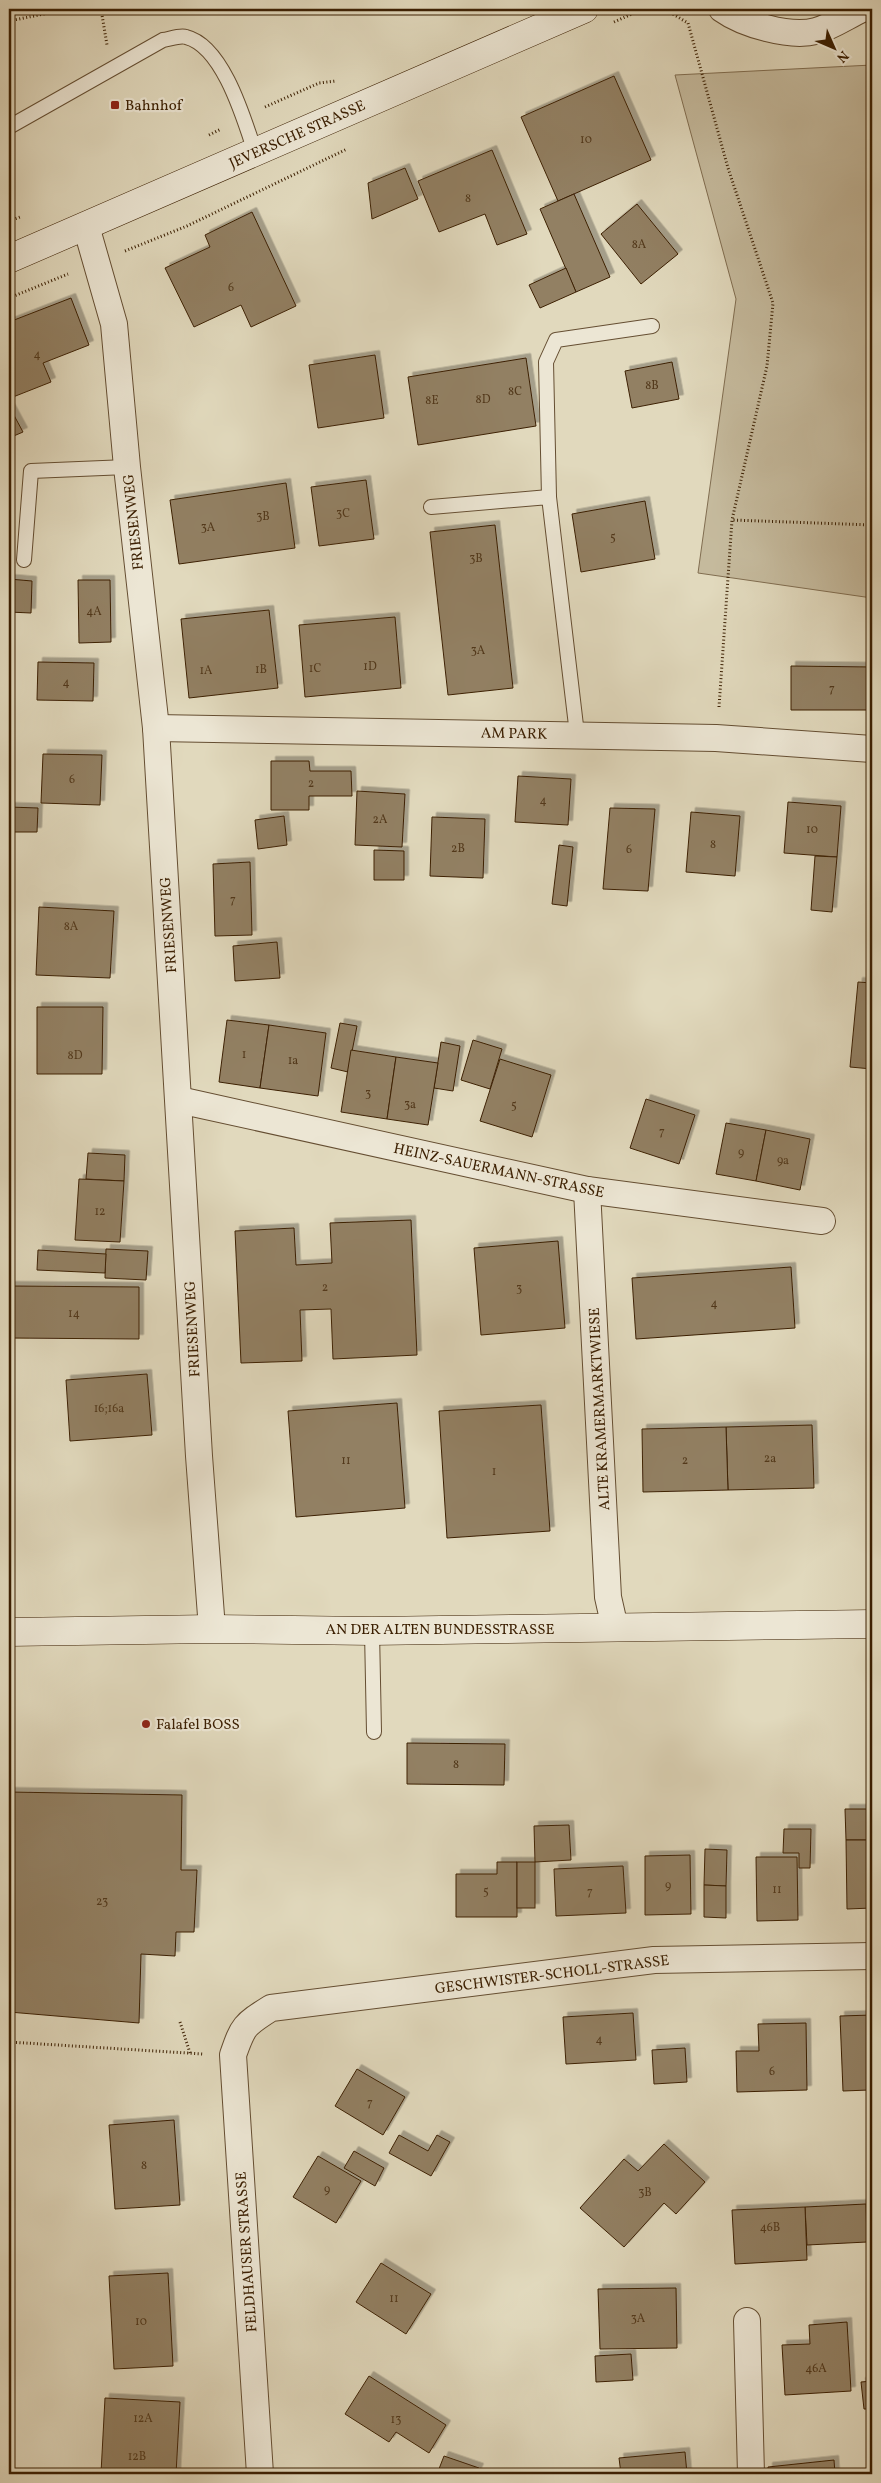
<svg xmlns="http://www.w3.org/2000/svg" width="881" height="2483" font-family="Vollkorn,serif">
<style>
.green{fill:#c5ba9d;stroke:#806d50}
.building{fill:#928064;stroke:#3c2003;filter:url(#shadow)}
.lines{fill:none;stroke-linecap:round;stroke-linejoin:round}
.lane-casing{stroke:#654e32;stroke-width:16}
.street-casing{stroke:#654e32;stroke-width:28}
.secondary-casing{stroke:#3c2003;stroke-width:29}
.path{stroke:#3c2003;stroke-width:3;stroke-dasharray:1 2.5;stroke-linecap:butt}
.lane{stroke:#ece6d4;stroke-width:14}
.street{stroke:#ece6d4;stroke-width:26}
.secondary{stroke:#ece6d4;stroke-width:28}
.poi-dot{fill:#8f2418;stroke:#ece6d4;stroke-width:2}
.labels{text-anchor:middle;stroke-width:4.5;stroke-linejoin:round;paint-order:stroke}
.number-label{font-size:12px;fill:#52381b}
.poi-label{font-size:15px;fill:#3c2003;stroke:#ece6d4;text-anchor:start}
.street-label{font-size:15px;fill:#3c2003;stroke:#ece6d4}
</style>
<defs>
<filter id="shadow"><feDropShadow dx="4.5" dy="-4.5" stdDeviation="0" flood-color="#0004"/></filter>
</defs>
<rect width="100%" height="100%" fill="#e1d9bd"/>
<filter id="stains"><feTurbulence type="fractalNoise" baseFrequency=".004" numOctaves="4"/><feColorMatrix values="0 0 0 0 .2 0 0 0 0 .09 0 0 0 0 .02 0 0 0 .5 -.17"/></filter>
<radialGradient id="worn" r=".72"><stop offset=".6" stop-color="#630" stop-opacity="0"/><stop offset="1" stop-color="#630" stop-opacity=".3"/></radialGradient>
<path class="green" d="M 872,65 L 872,598 L 698,573 L 736,299 L 675,75 Z"/>
<g class="building">
<path d="M 614,76 L 651,160 L 558,201 L 521,117 Z"/>
<path d="M 492,150 L 527,234 L 497,245 L 485,214 L 439,232 L 418,181 Z"/>
<path d="M 405,168 L 418,199 L 372,219 L 368,183 Z"/>
<path d="M 574,194 L 610,277 L 576,292 L 540,209 Z"/>
<path d="M 637,204 L 678,254 L 641,284 L 601,234 Z"/>
<path d="M 252,212 L 296,306 L 251,327 L 241,305 L 194,327 L 165,268 L 210,247 L 205,235 Z"/>
<path d="M 566,268 L 576,292 L 540,308 L 529,285 Z"/>
<path d="M 71,298 L 89,345 L 43,363 L 51,382 L 13,397 L 9,386 L 9,322 Z"/>
<path d="M 375,355 L 384,418 L 318,428 L 309,365 Z"/>
<path d="M 526,358 L 536,426 L 418,445 L 408,377 Z"/>
<path d="M 672,362 L 679,399 L 632,408 L 625,371 Z"/>
<path d="M 9,406 L 23,432 L 9,438 Z"/>
<path d="M 366,480 L 374,539 L 319,546 L 311,487 Z"/>
<path d="M 286,483 L 295,548 L 179,564 L 170,500 Z"/>
<path d="M 645,501 L 655,559 L 581,572 L 572,514 Z"/>
<path d="M 495,525 L 513,688 L 448,695 L 430,532 Z"/>
<path d="M 9,579 L 32,581 L 31,613 L 9,612 Z"/>
<path d="M 78,580 L 110,580 L 111,642 L 79,643 Z"/>
<path d="M 269,610 L 278,688 L 189,698 L 181,619 Z"/>
<path d="M 395,617 L 401,688 L 305,697 L 299,625 Z"/>
<path d="M 38,662 L 94,663 L 93,701 L 37,700 Z"/>
<path d="M 791,666 L 872,667 L 872,710 L 791,710 Z"/>
<path d="M 43,754 L 102,755 L 100,805 L 41,803 Z"/>
<path d="M 271,761 L 309,761 L 310,771 L 351,771 L 352,796 L 309,796 L 309,810 L 271,810 Z"/>
<path d="M 518,776 L 571,779 L 568,825 L 515,822 Z"/>
<path d="M 357,791 L 405,794 L 402,847 L 355,845 Z"/>
<path d="M 788,802 L 841,806 L 837,857 L 784,853 Z"/>
<path d="M 9,807 L 38,808 L 37,832 L 9,832 Z"/>
<path d="M 610,808 L 655,809 L 648,891 L 603,889 Z"/>
<path d="M 691,812 L 740,816 L 735,876 L 686,872 Z"/>
<path d="M 284,816 L 287,845 L 258,849 L 255,820 Z"/>
<path d="M 432,817 L 485,819 L 483,878 L 430,876 Z"/>
<path d="M 559,845 L 573,847 L 567,906 L 552,904 Z"/>
<path d="M 374,850 L 404,851 L 404,880 L 374,880 Z"/>
<path d="M 815,856 L 837,857 L 832,912 L 811,910 Z"/>
<path d="M 250,862 L 252,935 L 215,936 L 213,864 Z"/>
<path d="M 39,907 L 114,911 L 110,978 L 36,975 Z"/>
<path d="M 277,942 L 280,978 L 235,981 L 233,946 Z"/>
<path d="M 858,982 L 872,983 L 872,1069 L 850,1067 Z"/>
<path d="M 37,1007 L 103,1007 L 102,1074 L 37,1074 Z"/>
<path d="M 227,1020 L 269,1025 L 260,1088 L 219,1082 Z"/>
<path d="M 340,1023 L 357,1026 L 348,1072 L 331,1068 Z"/>
<path d="M 269,1025 L 326,1033 L 318,1096 L 260,1088 Z"/>
<path d="M 473,1040 L 502,1049 L 490,1089 L 461,1080 Z"/>
<path d="M 441,1042 L 460,1046 L 453,1091 L 434,1088 Z"/>
<path d="M 351,1050 L 396,1057 L 387,1119 L 341,1112 Z"/>
<path d="M 396,1057 L 438,1063 L 428,1125 L 387,1119 Z"/>
<path d="M 500,1059 L 551,1075 L 532,1137 L 480,1121 Z"/>
<path d="M 646,1099 L 695,1115 L 679,1164 L 630,1148 Z"/>
<path d="M 726,1123 L 766,1130 L 756,1181 L 716,1174 Z"/>
<path d="M 766,1130 L 810,1139 L 800,1190 L 756,1181 Z"/>
<path d="M 88,1153 L 125,1155 L 124,1181 L 86,1179 Z"/>
<path d="M 79,1179 L 124,1181 L 120,1242 L 75,1240 Z"/>
<path d="M 411,1220 L 417,1355 L 333,1359 L 331,1309 L 300,1310 L 302,1361 L 241,1363 L 235,1231 L 294,1228 L 296,1265 L 332,1263 L 330,1223 Z"/>
<path d="M 558,1241 L 565,1328 L 481,1335 L 474,1248 Z"/>
<path d="M 106,1249 L 148,1251 L 146,1280 L 105,1278 Z"/>
<path d="M 38,1250 L 106,1254 L 105,1273 L 37,1270 Z"/>
<path d="M 791,1267 L 795,1328 L 636,1339 L 632,1278 Z"/>
<path d="M 10,1286 L 139,1287 L 139,1339 L 10,1338 Z"/>
<path d="M 147,1374 L 152,1435 L 70,1441 L 66,1380 Z"/>
<path d="M 397,1403 L 405,1508 L 296,1517 L 288,1411 Z"/>
<path d="M 541,1405 L 550,1531 L 447,1538 L 439,1411 Z"/>
<path d="M 812,1425 L 814,1488 L 728,1490 L 726,1427 Z"/>
<path d="M 726,1427 L 728,1490 L 643,1492 L 642,1429 Z"/>
<path d="M 407,1743 L 505,1744 L 504,1785 L 407,1784 Z"/>
<path d="M 9,1792 L 182,1795 L 181,1870 L 197,1870 L 194,1932 L 176,1932 L 175,1956 L 141,1954 L 139,2023 L 9,2012 Z"/>
<path d="M 845,1809 L 872,1809 L 872,1840 L 846,1840 Z"/>
<path d="M 569,1825 L 571,1860 L 535,1862 L 534,1826 Z"/>
<path d="M 784,1829 L 811,1829 L 810,1868 L 799,1868 L 799,1853 L 783,1853 Z"/>
<path d="M 846,1840 L 872,1840 L 872,1908 L 847,1909 Z"/>
<path d="M 705,1849 L 727,1850 L 726,1886 L 704,1885 Z"/>
<path d="M 690,1855 L 691,1914 L 645,1915 L 645,1856 Z"/>
<path d="M 756,1857 L 797,1857 L 798,1920 L 757,1921 Z"/>
<path d="M 497,1862 L 517,1862 L 517,1917 L 456,1917 L 456,1874 L 497,1874 Z"/>
<rect x="517" y="1862" width="18" height="46"/>
<path d="M 623,1866 L 626,1913 L 556,1916 L 554,1869 Z"/>
<path d="M 704,1885 L 726,1886 L 726,1918 L 704,1917 Z"/>
<path d="M 633,2013 L 636,2060 L 566,2064 L 563,2017 Z"/>
<path d="M 872,2015 L 872,2126 L 870,2126 L 869,2090 L 843,2091 L 840,2016 Z"/>
<path d="M 806,2023 L 807,2090 L 737,2092 L 736,2051 L 759,2051 L 758,2024 Z"/>
<path d="M 685,2048 L 687,2082 L 654,2084 L 652,2050 Z"/>
<path d="M 357,2069 L 405,2097 L 383,2135 L 335,2106 Z"/>
<path d="M 174,2120 L 180,2205 L 115,2209 L 109,2125 Z"/>
<path d="M 399,2135 L 428,2151 L 437,2135 L 450,2142 L 431,2176 L 389,2153 Z"/>
<path d="M 664,2144 L 705,2182 L 676,2214 L 664,2203 L 624,2247 L 580,2208 L 624,2159 L 638,2171 Z"/>
<path d="M 354,2151 L 384,2168 L 375,2186 L 344,2168 Z"/>
<path d="M 318,2156 L 361,2181 L 336,2223 L 293,2197 Z"/>
<path d="M 866,2204 L 867,2242 L 807,2245 L 805,2207 Z"/>
<path d="M 805,2207 L 807,2260 L 735,2264 L 732,2210 Z"/>
<path d="M 381,2263 L 431,2294 L 406,2334 L 356,2302 Z"/>
<path d="M 168,2273 L 173,2366 L 114,2369 L 109,2276 Z"/>
<path d="M 676,2288 L 677,2348 L 600,2349 L 598,2289 Z"/>
<path d="M 847,2322 L 851,2391 L 785,2395 L 782,2345 L 810,2344 L 809,2325 Z"/>
<path d="M 631,2354 L 633,2380 L 596,2382 L 595,2356 Z"/>
<path d="M 369,2376 L 446,2425 L 429,2453 L 396,2432 L 389,2442 L 345,2414 Z"/>
<path d="M 872,2381 L 872,2409 L 864,2409 L 861,2382 Z"/>
<path d="M 105,2398 L 180,2402 L 176,2474 L 101,2473 Z"/>
<path d="M 685,2452 L 687,2474 L 621,2474 L 619,2458 Z"/>
<path d="M 444,2456 L 479,2468 L 476,2474 L 437,2474 Z"/>
<path d="M 834,2460 L 835,2474 L 768,2474 L 768,2467 Z"/>
</g>
<g class="lines">
<defs>
<g id="lane">
<path d="M 9,127 L 163,40 C 170,39 180,35 186,37 C 223,46 244,119 255,152"/>
<path d="M 549,497 L 546,362 L 556,340 L 652,326"/>
<path d="M 431,507 L 549,497 L 577,734"/>
<path d="M 24,560 L 31,471 L 127,467"/>
<path d="M 372,1631 L 374,1732"/>
</g>
<g id="street">
<path d="M 722,9 C 743,24 790,38 816,31 C 831,27 847,16 862,9"/>
<path d="M 86,226 L 114,324 L 127,467 L 156,728 L 199,1456 L 212,1629"/>
<path d="M 156,728 L 716,738 L 872,749"/>
<path d="M 179,1100 L 587,1190 L 822,1221"/>
<path d="M 587,1190 L 608,1597 L 615,1628"/>
<path d="M 747,2321 L 751,2474"/>
<path d="M 260,2474 L 233,2055 C 243,2026 244,2025 271,2008 L 654,1960 L 872,1956"/>
</g>
<g id="secondary">
<path d="M 9,259 L 584,9"/>
<path d="M 9,1632 L 212,1629 L 372,1631 L 872,1624"/>
</g>
</defs>
<use href="#lane" class="lane-casing"/>
<use href="#street" class="street-casing"/>
<use href="#secondary" class="secondary-casing"/>
<g class="path">
<path d="M 101,9 L 107,45"/>
<path d="M 664,9 L 688,23 L 728,168 L 773,303 L 767,366 L 732,520"/>
<path d="M 9,21 L 69,9"/>
<path d="M 614,22 L 643,9"/>
<path d="M 265,107 L 319,83 L 336,81"/>
<path d="M 209,135 L 221,129"/>
<path d="M 9,221 L 20,217"/>
<path d="M 125,251 L 187,226 L 347,149"/>
<path d="M 9,298 L 68,274"/>
<path d="M 719,707 L 732,520 L 872,525"/>
<path d="M 180,2022 L 190,2053"/>
<path d="M 9,2042 L 203,2054"/>
</g>
<use href="#lane" class="lane"/>
<use href="#street" class="street"/>
<use href="#secondary" class="secondary"/>
</g>
<g class="poi-dot">
<rect x="110" y="100" width="10" height="10" rx="2.5"/>
<circle cx="146" cy="1724" r="5"/>
</g>
<g class="labels">
<g class="number-label">
<text x="586" y="143">10</text>
<text x="468" y="202">8</text>
<text x="639" y="248">8A</text>
<text x="231" y="291">6</text>
<text x="37" y="358">4</text>
<text x="652" y="389">8B</text>
<text x="515" y="395">8C</text>
<text x="483" y="403">8D</text>
<text x="432" y="404">8E</text>
<text x="343" y="517">3C</text>
<text x="263" y="520">3B</text>
<text x="208" y="531">3A</text>
<text x="613" y="541">5</text>
<text x="476" y="562">3B</text>
<text x="94" y="615">4A</text>
<text x="478" y="654">3A</text>
<text x="370" y="670">1D</text>
<text x="315" y="672">1C</text>
<text x="261" y="673">1B</text>
<text x="206" y="674">1A</text>
<text x="66" y="686">4</text>
<text x="832" y="692">7</text>
<text x="72" y="783">6</text>
<text x="311" y="787">2</text>
<text x="543" y="804">4</text>
<text x="380" y="823">2A</text>
<text x="812" y="833">10</text>
<text x="713" y="848">8</text>
<text x="458" y="852">2B</text>
<text x="629" y="853">6</text>
<text x="233" y="903">7</text>
<text x="71" y="930">8A</text>
<text x="244" y="1058">1</text>
<text x="75" y="1059">8D</text>
<text x="293" y="1064">1a</text>
<text x="368" y="1097">3</text>
<text x="410" y="1108">3a</text>
<text x="514" y="1109">5</text>
<text x="662" y="1135">7</text>
<text x="741" y="1156">9</text>
<text x="783" y="1164">9a</text>
<text x="100" y="1215">12</text>
<text x="325" y="1291">2</text>
<text x="519" y="1292">3</text>
<text x="714" y="1307">4</text>
<text x="74" y="1317">14</text>
<text x="109" y="1412">16;16a</text>
<text x="770" y="1462">2a</text>
<text x="346" y="1464">11</text>
<text x="685" y="1464">2</text>
<text x="494" y="1475">1</text>
<text x="456" y="1768">8</text>
<text x="668" y="1889">9</text>
<text x="777" y="1893">11</text>
<text x="486" y="1895">5</text>
<text x="590" y="1895">7</text>
<text x="102" y="1905">23</text>
<text x="599" y="2043">4</text>
<text x="772" y="2075">6</text>
<text x="370" y="2106">7</text>
<text x="144" y="2169">8</text>
<text x="327" y="2193">9</text>
<text x="645" y="2196">3B</text>
<text x="770" y="2231">46B</text>
<text x="394" y="2302">11</text>
<text x="638" y="2322">3A</text>
<text x="141" y="2325">10</text>
<text x="816" y="2372">46A</text>
<text x="143" y="2422">12A</text>
<text x="396" y="2423">13</text>
<text x="137" y="2460">12B</text>
</g>
<g class="poi-label">
<text x="125" y="110">Bahnhof</text>
<text x="156" y="1729">Falafel BOSS</text>
</g>
<g class="street-label">
<text transform="translate(297 134) rotate(-24)" y="5">JEVERSCHE STRASSE</text>
<text transform="translate(133 522) rotate(-96)" y="5">FRIESENWEG</text>
<text transform="translate(514 733) rotate(1)" y="5">AM PARK</text>
<text transform="translate(168 925) rotate(-94)" y="5">FRIESENWEG</text>
<text transform="translate(499 1170) rotate(12)" y="5">HEINZ-SAUERMANN-STRASSE</text>
<text transform="translate(192 1329) rotate(-93)" y="5">FRIESENWEG</text>
<text transform="translate(599 1409) rotate(-93)" y="5">ALTE KRAMERMARKTWIESE</text>
<text x="440" y="1634">AN DER ALTEN BUNDESSTRASSE</text>
<text transform="translate(552 1974) rotate(-7)" y="5">GESCHWISTER-SCHOLL-STRASSE</text>
<text transform="translate(246 2252) rotate(-94)" y="5">FELDHAUSER STRASSE</text>
</g>
</g>
<rect width="881" height="2483" fill="none" stroke="#e1d9bd" stroke-width="30"/>
<rect x="10" y="10" width="861" height="2463" fill="none" stroke="#3c2003" stroke-width="2.5"/>
<rect x="15" y="15" width="851" height="2453" fill="none" stroke="#3c2003"/>
<g transform="translate(834 48) rotate(135)" stroke="#ece6d4" stroke-width="4" paint-order="stroke">
<path d="M0-4L9 19L0 12L-9 19Z" fill="#3c2003"/>
<text y="-8" font-size="14" font-weight="bold" text-anchor="middle" fill="#3c2003">N</text>
</g>
<rect width="100%" height="100%" filter="url(#stains)"/>
<rect width="100%" height="100%" fill="url(#worn)"/>
</svg>
